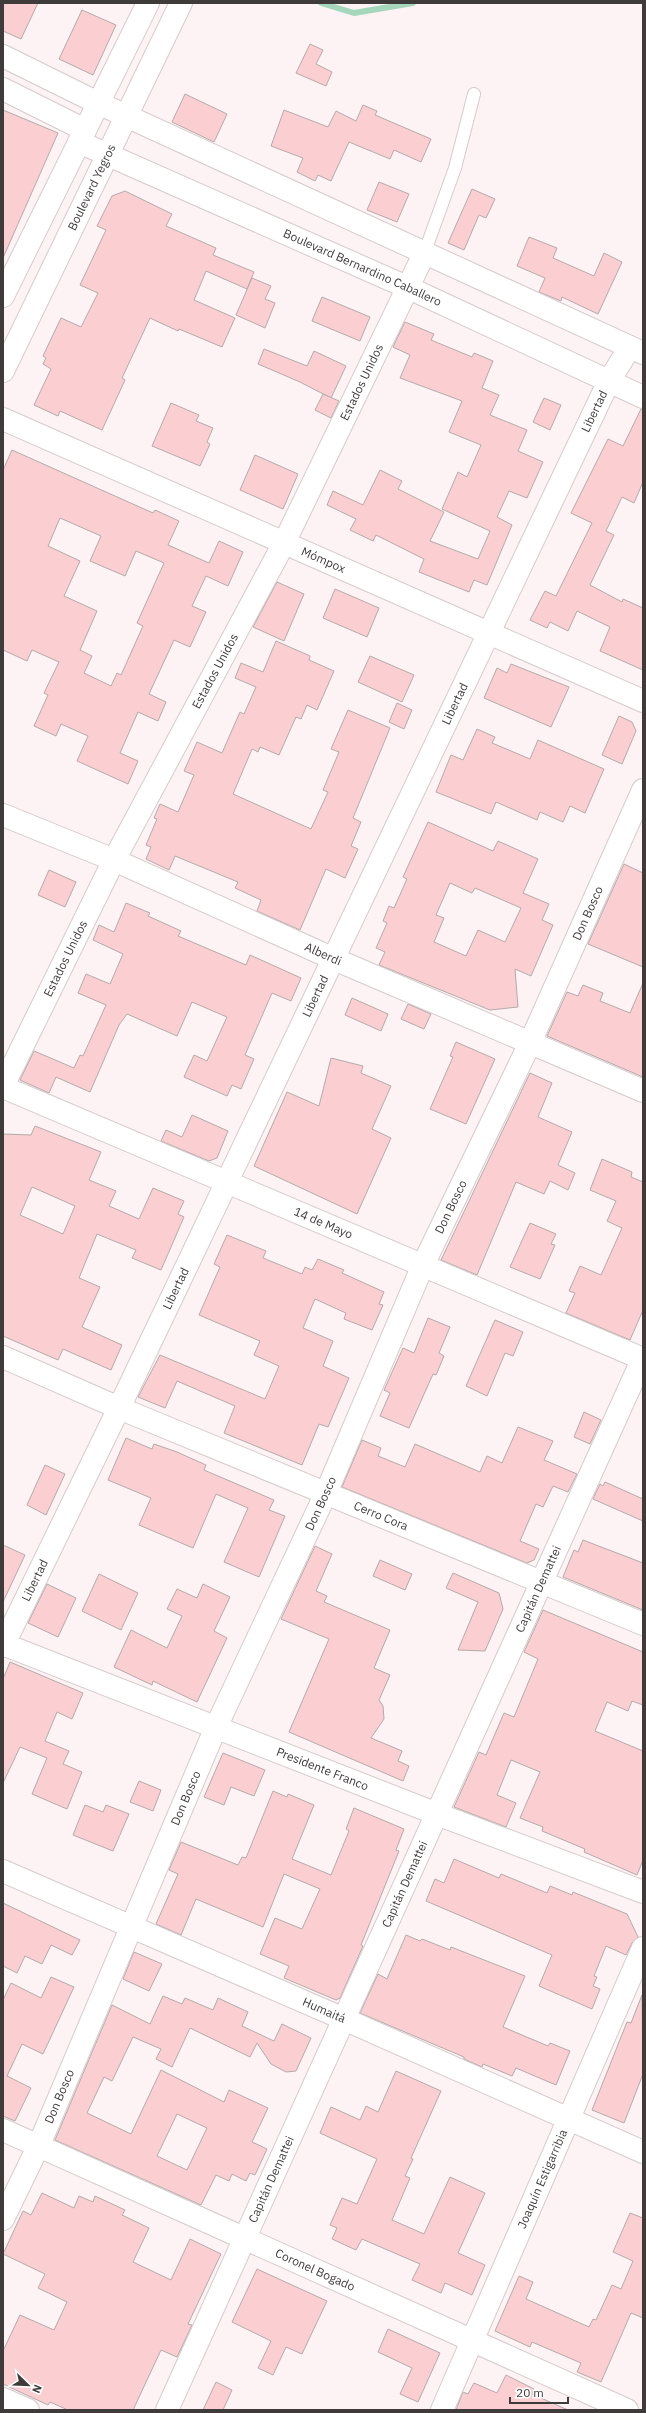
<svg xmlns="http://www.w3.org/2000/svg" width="646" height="2413" font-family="'IBM Plex Sans',sans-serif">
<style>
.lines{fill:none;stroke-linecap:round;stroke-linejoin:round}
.stream{stroke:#a5d7bd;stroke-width:6}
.building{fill:#fbcfd2;stroke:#b4aaaa;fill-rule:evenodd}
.lane-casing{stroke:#d6cbcc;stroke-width:14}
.street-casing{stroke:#d6cbcc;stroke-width:24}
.secondary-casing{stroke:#d6cbcc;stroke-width:24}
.lane{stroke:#fff;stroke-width:12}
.street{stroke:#fff;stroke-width:22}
.secondary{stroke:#fff;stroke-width:22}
.labels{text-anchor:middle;stroke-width:4;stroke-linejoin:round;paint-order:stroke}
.street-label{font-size:12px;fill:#3f3b3b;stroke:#fff}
</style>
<rect width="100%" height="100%" fill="#fef3f4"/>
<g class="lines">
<path class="stream" d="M 321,3 L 354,13 L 413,3"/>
</g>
<g class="building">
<path d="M 3,3 L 38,3 L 21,39 L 3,31 Z"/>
<path d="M 82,10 L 116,25 L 93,75 L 59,59 Z"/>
<path d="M 310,44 L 323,50 L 316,64 L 332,72 L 326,86 L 296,73 Z"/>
<path d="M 185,94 L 227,114 L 214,142 L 172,122 Z"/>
<path d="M 363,105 L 377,111 L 375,115 L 431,139 L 421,162 L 394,150 L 390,159 L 349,142 L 331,181 L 318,175 L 315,181 L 297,172 L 303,158 L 271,146 L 284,110 L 328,127 L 336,111 L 356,121 Z"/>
<path d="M 3,110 L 58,133 L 3,258 Z"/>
<path d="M 379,182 L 409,194 L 397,222 L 367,210 Z"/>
<path d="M 472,189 L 495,199 L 486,218 L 479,215 L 464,250 L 448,243 Z"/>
<path d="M 125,191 L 172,214 L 166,226 L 216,248 L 213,255 L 254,272 L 247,289 L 206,271 L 194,300 L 235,318 L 222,347 L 179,329 L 178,331 L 150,318 L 122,378 L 125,380 L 102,430 L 60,411 L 58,416 L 34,405 L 51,369 L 43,364 L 46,358 L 43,356 L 61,318 L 81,327 L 98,293 L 80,285 L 106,230 L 97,226 L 112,196 Z"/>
<path d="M 529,237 L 557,248 L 553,258 L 594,276 L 604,253 L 622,262 L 598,314 L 562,297 L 561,301 L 539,292 L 545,278 L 517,266 Z"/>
<path d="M 252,278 L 271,286 L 265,299 L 275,303 L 265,328 L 236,315 Z"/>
<path d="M 322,297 L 370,317 L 360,341 L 312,321 Z"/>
<path d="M 405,322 L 434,334 L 431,340 L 472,357 L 474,353 L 493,361 L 482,388 L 499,395 L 490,415 L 527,430 L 518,451 L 543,462 L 527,498 L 509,491 L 497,517 L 512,525 L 487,585 L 474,580 L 469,592 L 419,572 L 424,559 L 376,535 L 373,541 L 350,530 L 356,519 L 327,505 L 333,491 L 363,505 L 380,470 L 402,481 L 398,489 L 444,512 L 430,541 L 478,559 L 490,531 L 442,509 L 458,472 L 467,477 L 481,445 L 449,432 L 462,401 L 400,378 L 410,355 L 393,347 Z"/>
<path d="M 264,349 L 307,366 L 314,351 L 346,366 L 331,398 L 300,382 L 258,364 Z"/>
<path d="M 323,394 L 339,401 L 331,418 L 315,410 Z"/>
<path d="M 544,398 L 561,405 L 550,430 L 533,422 Z"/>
<path d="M 171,403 L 199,415 L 196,421 L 213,428 L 207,442 L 210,444 L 200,466 L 152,446 Z"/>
<path d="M 641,409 L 643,409 L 643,482 L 634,503 L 622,497 L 606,531 L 614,535 L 590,585 L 622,602 L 623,599 L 643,608 L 643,670 L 600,651 L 610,627 L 577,611 L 568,631 L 550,622 L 547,628 L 530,620 L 545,591 L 556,596 L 592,523 L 571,513 L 608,439 L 623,446 Z"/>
<path d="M 12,450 L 153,513 L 155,510 L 179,521 L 168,545 L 209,563 L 219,541 L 243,552 L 228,586 L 206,576 L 192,606 L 206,612 L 190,647 L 174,640 L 149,694 L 166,702 L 158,721 L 138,712 L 120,753 L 138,761 L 128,784 L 77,761 L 88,736 L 61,724 L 56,736 L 34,726 L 48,695 L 44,693 L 59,662 L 32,650 L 27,661 L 3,650 L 3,470 ZM 60,518 L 101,536 L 90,561 L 125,576 L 136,551 L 164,563 L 137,623 L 143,626 L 121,675 L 117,673 L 111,686 L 84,673 L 92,656 L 80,650 L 97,611 L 64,596 L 80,561 L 48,546 Z"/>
<path d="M 255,455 L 298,474 L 283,509 L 240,490 Z"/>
<path d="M 277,582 L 304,594 L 284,641 L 253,627 Z"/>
<path d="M 335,589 L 379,608 L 367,637 L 323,618 Z"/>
<path d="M 276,641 L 310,656 L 309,660 L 334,671 L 317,710 L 307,705 L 301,719 L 296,717 L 279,755 L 260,747 L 258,752 L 252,749 L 233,794 L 311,829 L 328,792 L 323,790 L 339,752 L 331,749 L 348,710 L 390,728 L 353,818 L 361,822 L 351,846 L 358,849 L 345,878 L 326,869 L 300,930 L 257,911 L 261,900 L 235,888 L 238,882 L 175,856 L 169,870 L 146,859 L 151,847 L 146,845 L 157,819 L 154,818 L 160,804 L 178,812 L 194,775 L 184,771 L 197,742 L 222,753 L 240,712 L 244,714 L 256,687 L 235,678 L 241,663 L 263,672 Z"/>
<path d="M 370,656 L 414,675 L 402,702 L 358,682 Z"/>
<path d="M 511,664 L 569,687 L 551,727 L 484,698 L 497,668 L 507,673 Z"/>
<path d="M 397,703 L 412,710 L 404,729 L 389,722 Z"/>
<path d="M 619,716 L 632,722 L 636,731 L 622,764 L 602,755 Z"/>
<path d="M 477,729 L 495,737 L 492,743 L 530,759 L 538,740 L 604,769 L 585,813 L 570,806 L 563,822 L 540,812 L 537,820 L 496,802 L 491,814 L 436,792 L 451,755 L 463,760 Z"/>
<path d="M 428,822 L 493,851 L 498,841 L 538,859 L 523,893 L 549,904 L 542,920 L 553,925 L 531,976 L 515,969 L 518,1007 L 490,1010 L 379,965 L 385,952 L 376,948 L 387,923 L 383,921 L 389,906 L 394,908 L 407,879 L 403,877 ZM 450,883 L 472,893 L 475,888 L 521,908 L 505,942 L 478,930 L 466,956 L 434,942 L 444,918 L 436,915 Z"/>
<path d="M 624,864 L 643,873 L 643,967 L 588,944 Z"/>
<path d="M 49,870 L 76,882 L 65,907 L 38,895 Z"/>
<path d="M 126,903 L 150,913 L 148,916 L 181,931 L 178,936 L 246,965 L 250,955 L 301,978 L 291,1001 L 272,993 L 245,1055 L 254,1059 L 241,1089 L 232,1085 L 227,1096 L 184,1077 L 194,1055 L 207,1061 L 227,1017 L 192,1002 L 177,1036 L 127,1014 L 119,1025 L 90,1092 L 56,1077 L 49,1093 L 20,1080 L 34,1051 L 74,1068 L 80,1055 L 83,1056 L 106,1005 L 78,993 L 86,974 L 110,984 L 123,954 L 93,940 L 99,925 L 114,932 Z"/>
<path d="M 643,983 L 643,1077 L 547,1036 L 567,992 L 578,996 L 583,985 L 603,993 L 600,1001 L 630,1013 Z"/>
<path d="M 352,998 L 388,1014 L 381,1031 L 345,1015 Z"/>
<path d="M 408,1004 L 431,1014 L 424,1029 L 401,1019 Z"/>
<path d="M 456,1042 L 495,1059 L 466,1124 L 430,1109 L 453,1057 L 450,1056 Z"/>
<path d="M 331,1058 L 363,1066 L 361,1073 L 391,1086 L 372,1129 L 391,1138 L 357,1214 L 254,1166 L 287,1092 L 319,1106 Z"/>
<path d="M 530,1073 L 552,1083 L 538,1117 L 572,1132 L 558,1165 L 575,1173 L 568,1190 L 550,1181 L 544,1194 L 516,1182 L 477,1275 L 441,1260 Z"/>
<path d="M 192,1115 L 228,1131 L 217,1158 L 209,1161 L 161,1141 L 166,1130 L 182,1137 Z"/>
<path d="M 35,1126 L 101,1152 L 89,1180 L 116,1191 L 109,1206 L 139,1219 L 153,1188 L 184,1201 L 178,1214 L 184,1217 L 161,1270 L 132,1258 L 136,1250 L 97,1234 L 79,1278 L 100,1287 L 82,1327 L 122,1345 L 111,1370 L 63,1349 L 58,1360 L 3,1336 L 3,1134 L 31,1135 ZM 32,1187 L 75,1206 L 63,1234 L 20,1215 Z"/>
<path d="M 602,1159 L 632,1172 L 631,1177 L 643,1182 L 643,1310 L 630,1340 L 566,1313 L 575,1293 L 569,1291 L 580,1266 L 601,1275 L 622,1228 L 607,1221 L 616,1201 L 590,1190 Z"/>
<path d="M 530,1223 L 556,1234 L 551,1244 L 555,1245 L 540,1279 L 510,1267 Z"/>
<path d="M 227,1235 L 266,1251 L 263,1258 L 302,1274 L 305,1267 L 312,1270 L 318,1259 L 344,1270 L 342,1273 L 384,1292 L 379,1304 L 383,1305 L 372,1330 L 344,1319 L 346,1313 L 315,1299 L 303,1328 L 333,1341 L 323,1366 L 349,1378 L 328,1427 L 319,1424 L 302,1465 L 224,1433 L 235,1406 L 177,1381 L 165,1408 L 138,1397 L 160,1355 L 265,1399 L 279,1366 L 254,1355 L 260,1341 L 199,1315 L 220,1267 L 214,1264 Z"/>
<path d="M 428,1318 L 450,1327 L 439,1353 L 444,1356 L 436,1375 L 433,1374 L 409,1428 L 380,1416 L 390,1393 L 384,1390 L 403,1348 L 414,1353 Z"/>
<path d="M 495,1320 L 523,1332 L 513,1356 L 505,1353 L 487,1396 L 466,1386 Z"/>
<path d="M 584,1412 L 601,1420 L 590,1444 L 574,1437 Z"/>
<path d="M 518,1427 L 553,1441 L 544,1460 L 577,1474 L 568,1492 L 553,1486 L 543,1507 L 536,1504 L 520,1541 L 539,1549 L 534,1560 L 527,1563 L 342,1487 L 362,1440 L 381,1448 L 378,1456 L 405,1467 L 415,1444 L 480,1472 L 487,1456 L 502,1463 Z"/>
<path d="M 126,1438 L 152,1449 L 154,1444 L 177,1452 L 206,1465 L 204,1470 L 274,1500 L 269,1510 L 285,1516 L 259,1577 L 224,1562 L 248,1508 L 216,1494 L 193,1548 L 139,1525 L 151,1498 L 108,1480 Z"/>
<path d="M 45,1465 L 65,1474 L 46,1515 L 27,1505 Z"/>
<path d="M 605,1482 L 643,1499 L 643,1521 L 593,1499 L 600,1484 L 603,1486 Z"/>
<path d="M 583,1540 L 643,1563 L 643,1610 L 563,1577 L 574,1550 L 578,1552 Z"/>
<path d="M 3,1545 L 25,1555 L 3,1602 Z"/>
<path d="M 315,1546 L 332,1554 L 316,1591 L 327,1596 L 324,1602 L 390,1630 L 374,1668 L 390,1675 L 379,1700 L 383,1706 L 384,1719 L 371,1738 L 402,1751 L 398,1761 L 409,1766 L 403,1781 L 289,1732 L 329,1639 L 281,1619 Z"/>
<path d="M 380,1560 L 412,1574 L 405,1590 L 373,1576 Z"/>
<path d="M 453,1573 L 499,1593 L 503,1609 L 485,1651 L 458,1650 L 478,1602 L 446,1588 Z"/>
<path d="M 99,1574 L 138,1593 L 121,1630 L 82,1611 Z"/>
<path d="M 47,1584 L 76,1598 L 58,1637 L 28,1623 Z"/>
<path d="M 203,1584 L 230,1597 L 214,1631 L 227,1638 L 197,1702 L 153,1681 L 152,1685 L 114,1667 L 131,1630 L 167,1648 L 182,1616 L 167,1609 L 177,1589 L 197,1598 Z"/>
<path d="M 543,1610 L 643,1652 L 643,1705 L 632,1701 L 628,1711 L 607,1702 L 595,1731 L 643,1751 L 643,1860 L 637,1875 L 584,1852 L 585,1849 L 542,1831 L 543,1827 L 520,1818 L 540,1772 L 511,1760 L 497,1795 L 516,1803 L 506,1827 L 454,1807 L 479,1752 L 486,1755 L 504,1713 L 514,1717 L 538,1659 L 524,1652 Z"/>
<path d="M 10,1662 L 83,1693 L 72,1719 L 57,1712 L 45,1741 L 69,1751 L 63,1764 L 82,1772 L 67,1809 L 32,1794 L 47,1758 L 20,1747 L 3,1783 L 3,1679 Z"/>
<path d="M 223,1753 L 265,1770 L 254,1796 L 231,1787 L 224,1805 L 204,1797 Z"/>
<path d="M 139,1781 L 161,1790 L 153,1811 L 130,1802 Z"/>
<path d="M 273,1791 L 287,1797 L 288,1794 L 314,1805 L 292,1859 L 331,1875 L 349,1831 L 346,1829 L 354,1808 L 404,1829 L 396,1850 L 399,1851 L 361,1945 L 363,1946 L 340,1998 L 336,2000 L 284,1978 L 289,1966 L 260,1954 L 275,1918 L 302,1929 L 320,1889 L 284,1874 L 263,1927 L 196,1899 L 181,1935 L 156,1924 L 178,1874 L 169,1870 L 181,1842 L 238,1865 L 242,1857 L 246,1858 Z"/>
<path d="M 85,1805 L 103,1812 L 106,1805 L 129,1814 L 113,1851 L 73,1835 Z"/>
<path d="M 454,1859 L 499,1878 L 501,1874 L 547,1893 L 550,1886 L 572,1895 L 573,1892 L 627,1914 L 638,1937 L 632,1943 L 626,1955 L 606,1946 L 594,1976 L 597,1977 L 593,1986 L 600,1989 L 592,2009 L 539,1986 L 552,1955 L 426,1901 L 435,1879 L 444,1883 Z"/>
<path d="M 3,1903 L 80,1940 L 72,1955 L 51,1945 L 42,1964 L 25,1956 L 17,1973 L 3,1966 Z"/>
<path d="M 406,1935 L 420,1941 L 422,1939 L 450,1950 L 451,1947 L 525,1976 L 503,2027 L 548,2046 L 550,2043 L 570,2051 L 556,2085 L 516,2068 L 512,2076 L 483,2064 L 482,2067 L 464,2059 L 464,2057 L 360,2013 L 378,1974 L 387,1979 Z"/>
<path d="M 134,1952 L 162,1964 L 149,1991 L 123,1979 Z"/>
<path d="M 51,1977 L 74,1987 L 43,2054 L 22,2044 L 7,2076 L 31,2088 L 15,2121 L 3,2116 L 3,2000 L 11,1983 L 41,1998 Z"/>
<path d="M 642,1995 L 643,2074 L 624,2123 L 592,2110 L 627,2022 L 631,2023 Z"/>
<path d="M 163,1996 L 182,2004 L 185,1998 L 213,2010 L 218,1998 L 248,2012 L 242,2026 L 274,2041 L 282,2024 L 311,2038 L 296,2071 L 286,2072 L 271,2064 L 257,2043 L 250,2057 L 190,2028 L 172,2067 L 156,2059 L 161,2049 L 133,2037 L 112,2081 L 104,2077 L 87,2113 L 131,2134 L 161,2070 L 224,2102 L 229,2090 L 268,2108 L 252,2142 L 267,2149 L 255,2175 L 250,2173 L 246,2181 L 232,2174 L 229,2181 L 216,2175 L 201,2205 L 55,2140 L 112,2005 L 150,2024 ZM 177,2114 L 207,2128 L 187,2170 L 157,2156 Z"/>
<path d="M 396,2071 L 441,2091 L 411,2158 L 413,2159 L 405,2176 L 410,2178 L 392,2220 L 424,2234 L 450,2177 L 485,2193 L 458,2253 L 485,2265 L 472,2295 L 445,2283 L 441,2293 L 412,2280 L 420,2264 L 362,2239 L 356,2250 L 332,2239 L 337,2228 L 330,2225 L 342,2198 L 357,2204 L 377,2159 L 320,2133 L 331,2107 L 360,2120 L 366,2106 L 378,2112 Z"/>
<path d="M 42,2193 L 74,2208 L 79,2196 L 93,2202 L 95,2196 L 125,2210 L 122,2215 L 149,2228 L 133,2262 L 171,2280 L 190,2239 L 221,2254 L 188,2324 L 192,2325 L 177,2357 L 161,2350 L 133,2410 L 68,2410 L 50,2402 L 48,2405 L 3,2384 L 3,2351 L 20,2315 L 54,2330 L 67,2302 L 38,2288 L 45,2274 L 3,2254 L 23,2211 L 31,2215 Z"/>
<path d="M 630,2213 L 643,2218 L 643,2318 L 631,2313 L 601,2382 L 577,2372 L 581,2363 L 532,2342 L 530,2347 L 495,2331 L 519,2276 L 533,2282 L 526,2299 L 589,2327 L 593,2319 L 596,2320 L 612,2285 L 621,2289 L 633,2261 L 613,2252 Z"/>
<path d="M 257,2269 L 327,2301 L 302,2354 L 286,2347 L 273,2375 L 258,2368 L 271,2341 L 232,2322 Z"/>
<path d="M 388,2329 L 440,2353 L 418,2402 L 400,2394 L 412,2368 L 378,2352 Z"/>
<path d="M 506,2375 L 534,2389 L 532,2394 L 568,2410 L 456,2410 L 463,2392 L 468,2394 L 474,2383 L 497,2393 Z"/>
<path d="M 216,2382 L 232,2390 L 223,2410 L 203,2410 Z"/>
</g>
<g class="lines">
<defs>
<path id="lane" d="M 424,254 L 455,168 L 474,94"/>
<g id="street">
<path d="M 3,56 L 98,103"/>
<path d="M 3,89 L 85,130"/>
<path id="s1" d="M 3,419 L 643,701"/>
<path id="s2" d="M 3,815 L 114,860 L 334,959 L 643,1091"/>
<path id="s3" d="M 3,1086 L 114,860 L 284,543 L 424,254"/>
<path id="s4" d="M 3,1087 L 643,1359"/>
<path id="s5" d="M 3,1357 L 119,1408 L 643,1624"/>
<path id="s6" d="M 3,1644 L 437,1814 L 643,1892"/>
<path id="s7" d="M 3,1646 L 119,1408 L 609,381 L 630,347"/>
<path id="s8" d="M 3,1871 L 344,2019 L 643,2152"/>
<path id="s9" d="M 3,2130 L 627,2410"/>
<path id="s10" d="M 3,2219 L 39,2145 L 216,1727 L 326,1493 L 423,1265 L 530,1043 L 643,790"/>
<path d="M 3,2399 L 28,2410"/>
<path id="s11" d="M 167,2410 L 643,1358"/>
<path id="s12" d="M 442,2410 L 643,1948"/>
</g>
<g id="secondary">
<path d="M 98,103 L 643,353"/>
<path id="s13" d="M 79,142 L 409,288 L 643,397"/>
<path d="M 3,296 L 148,3"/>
<path id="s14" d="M 3,371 L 181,3"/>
</g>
</defs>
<use href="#lane" class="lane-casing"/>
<use href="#street" class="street-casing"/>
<use href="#secondary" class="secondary-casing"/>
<use href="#lane" class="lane"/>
<use href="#street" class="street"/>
<use href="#secondary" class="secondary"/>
</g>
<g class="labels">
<g class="street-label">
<text dy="4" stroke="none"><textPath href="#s14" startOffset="204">Boulevard Yegros</textPath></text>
<text dy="4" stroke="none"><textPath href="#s13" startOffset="310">Boulevard Bernardino Caballero</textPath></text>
<text dy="4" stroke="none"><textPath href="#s3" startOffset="790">Estados Unidos</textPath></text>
<text dy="4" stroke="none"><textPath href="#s7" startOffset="1369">Libertad</textPath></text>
<text dy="4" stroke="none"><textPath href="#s1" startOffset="350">Mómpox</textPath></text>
<text dy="4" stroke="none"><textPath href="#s3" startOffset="466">Estados Unidos</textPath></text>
<text dy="4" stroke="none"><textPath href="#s7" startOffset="1045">Libertad</textPath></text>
<text dy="4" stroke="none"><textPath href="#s10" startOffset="1431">Don Bosco</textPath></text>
<text dy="4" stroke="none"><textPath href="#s2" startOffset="349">Alberdi</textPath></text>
<text dy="4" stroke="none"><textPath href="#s3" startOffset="142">Estados Unidos</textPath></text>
<text dy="4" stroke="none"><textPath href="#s7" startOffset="721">Libertad</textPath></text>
<text dy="4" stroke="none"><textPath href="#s10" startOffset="1107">Don Bosco</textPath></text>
<text dy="4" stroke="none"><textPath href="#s4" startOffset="348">14 de Mayo</textPath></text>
<text dy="4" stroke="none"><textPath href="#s7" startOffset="397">Libertad</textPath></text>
<text dy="4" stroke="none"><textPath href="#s10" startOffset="783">Don Bosco</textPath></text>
<text dy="4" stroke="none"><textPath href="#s5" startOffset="410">Cerro Cora</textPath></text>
<text dy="4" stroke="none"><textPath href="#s7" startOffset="73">Libertad</textPath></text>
<text dy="4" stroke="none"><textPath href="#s11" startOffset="901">Capitán Demattei</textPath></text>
<text dy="4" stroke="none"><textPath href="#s6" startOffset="343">Presidente Franco</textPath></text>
<text dy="4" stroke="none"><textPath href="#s10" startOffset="459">Don Bosco</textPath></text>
<text dy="4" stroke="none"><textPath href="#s11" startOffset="577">Capitán Demattei</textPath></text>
<text dy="4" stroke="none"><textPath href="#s8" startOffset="350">Humaitá</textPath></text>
<text dy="4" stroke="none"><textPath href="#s10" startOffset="135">Don Bosco</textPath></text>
<text dy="4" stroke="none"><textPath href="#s11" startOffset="253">Capitán Demattei</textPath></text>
<text dy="4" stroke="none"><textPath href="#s12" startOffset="252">Joaquín Estigarribia</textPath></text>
<text dy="4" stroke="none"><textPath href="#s9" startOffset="342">Coronel Bogado</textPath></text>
</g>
</g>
<rect width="646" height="2413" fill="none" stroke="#3f3b3b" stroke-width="8"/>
<g transform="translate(28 2385) rotate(113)" stroke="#ffffff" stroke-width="3" paint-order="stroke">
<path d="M0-3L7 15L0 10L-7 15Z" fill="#3f3b3b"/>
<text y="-6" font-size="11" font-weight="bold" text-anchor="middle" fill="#3f3b3b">N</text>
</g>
<path d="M510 2397v6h58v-6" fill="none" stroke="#3f3b3b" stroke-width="2"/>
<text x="516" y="2397" font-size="12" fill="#3f3b3b" stroke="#ffffff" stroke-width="3" paint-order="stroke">20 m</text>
</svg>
